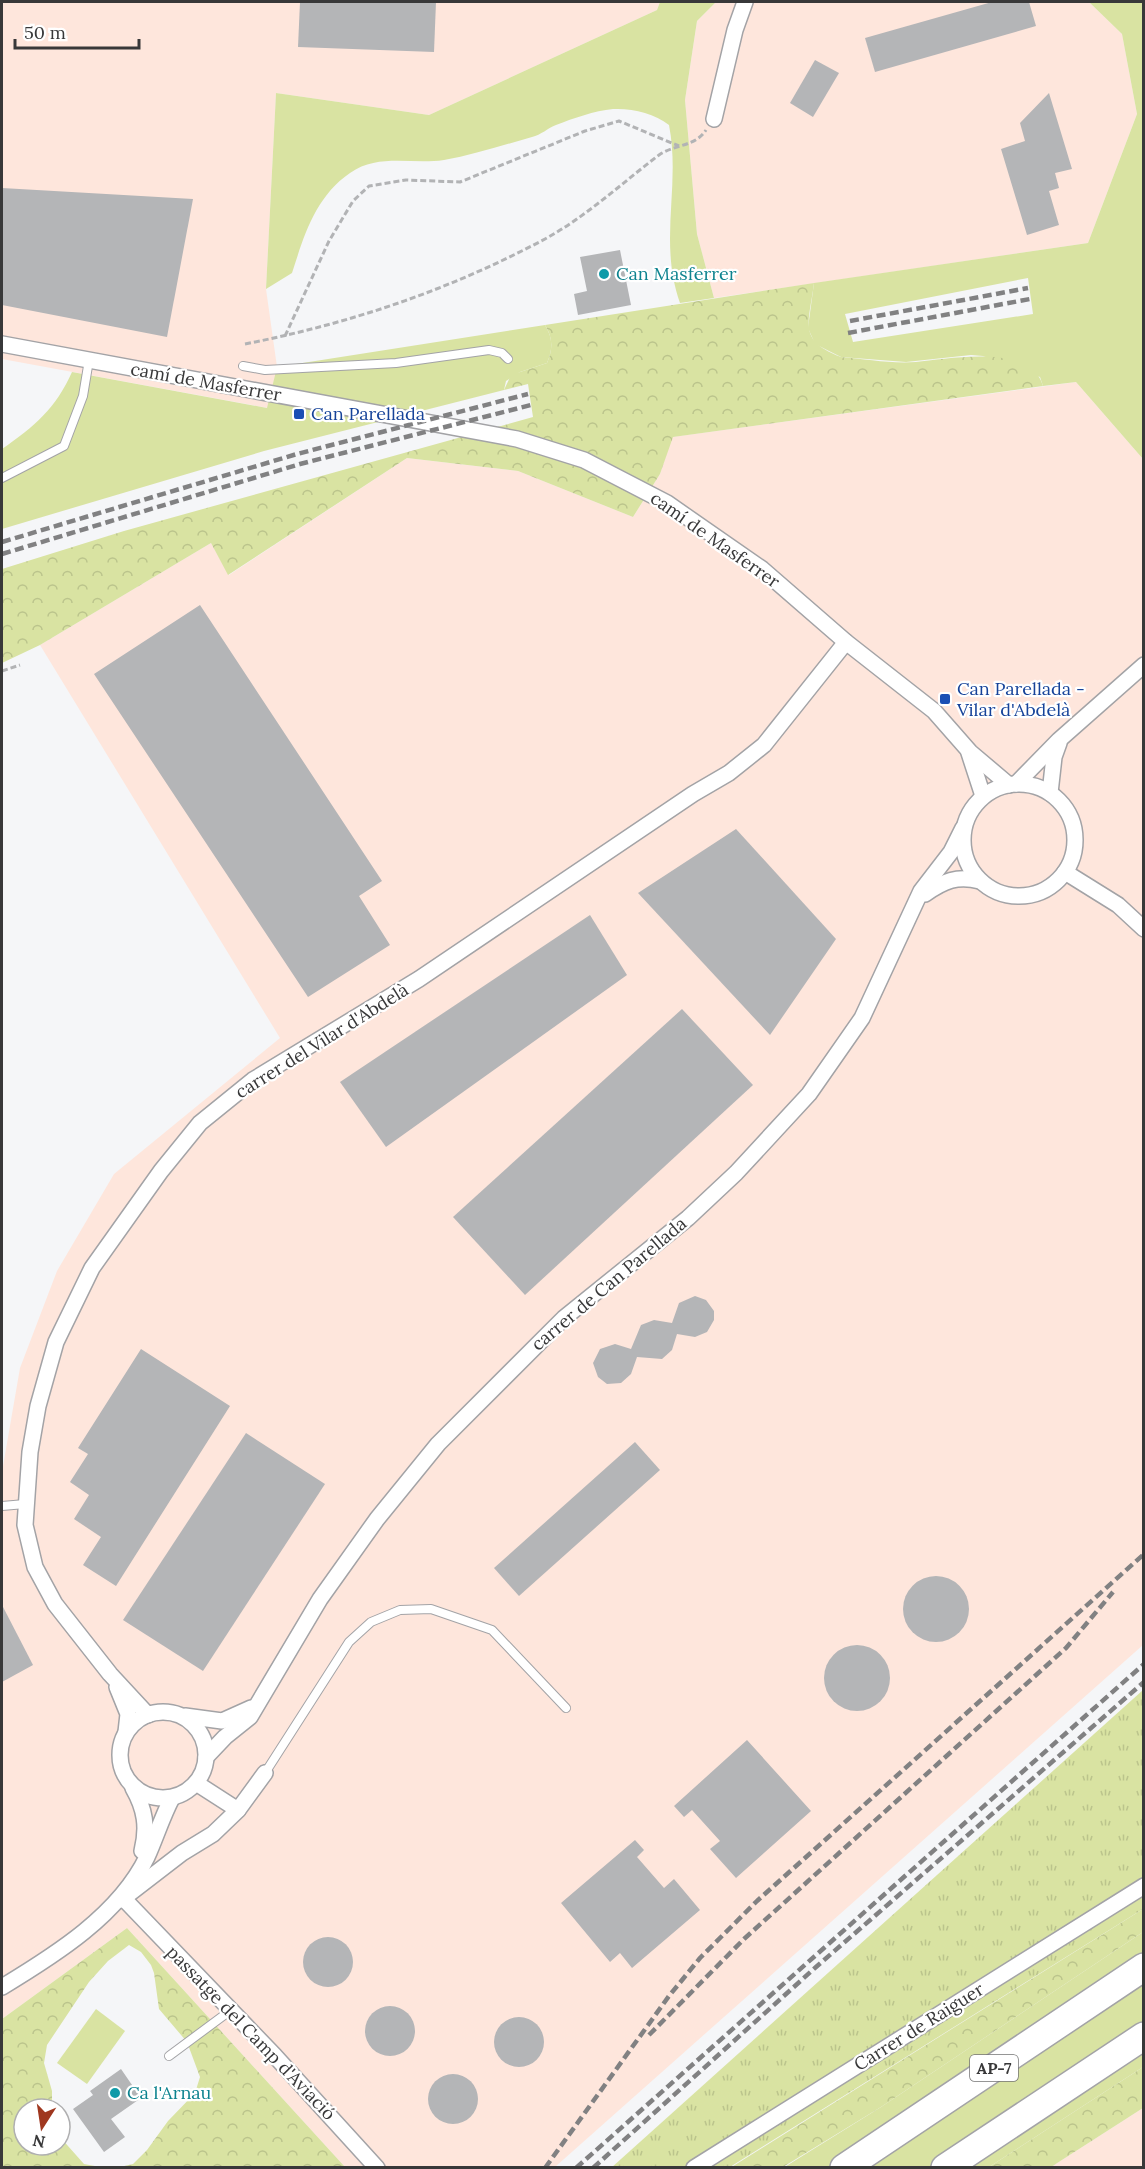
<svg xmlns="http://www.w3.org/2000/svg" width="1145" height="2169" font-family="Lora,serif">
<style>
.industrial{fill:#fee6dc}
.grass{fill:#d9e3a2;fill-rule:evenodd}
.forest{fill:url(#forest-crowns)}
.park{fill:url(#park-tufts)}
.building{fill:#b4b5b7}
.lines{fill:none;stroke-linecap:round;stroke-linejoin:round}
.service-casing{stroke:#a3a3a6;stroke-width:10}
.minor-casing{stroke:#a3a3a6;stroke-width:18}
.motorway-casing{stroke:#a3a3a6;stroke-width:30}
.path{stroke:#b2b3b5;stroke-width:3;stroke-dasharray:6 3;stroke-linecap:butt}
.service{stroke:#fff;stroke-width:8}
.minor{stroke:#fff;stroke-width:15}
.motorway{stroke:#fff;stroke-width:27}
.rail{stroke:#818182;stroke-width:4.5;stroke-dasharray:9 4.5;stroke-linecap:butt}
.culture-dot{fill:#0f9aa8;stroke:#fff;stroke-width:2}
.transit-dot{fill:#1a4fb4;stroke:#fff;stroke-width:2}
.labels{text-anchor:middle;stroke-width:4.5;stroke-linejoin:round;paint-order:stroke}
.shield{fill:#fff;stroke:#747474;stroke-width:1.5}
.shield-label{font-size:16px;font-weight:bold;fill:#383839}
.culture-label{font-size:18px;fill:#0d838f;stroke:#fff;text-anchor:start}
.street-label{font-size:18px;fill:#383839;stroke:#fff}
.transit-label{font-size:18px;fill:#164399;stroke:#fff;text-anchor:start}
</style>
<defs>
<pattern id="forest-crowns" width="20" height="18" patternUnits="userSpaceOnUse" patternTransform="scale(1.5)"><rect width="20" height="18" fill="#d9e3a2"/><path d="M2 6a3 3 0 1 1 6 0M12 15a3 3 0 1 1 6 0" fill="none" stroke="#bbc48c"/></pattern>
<pattern id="park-tufts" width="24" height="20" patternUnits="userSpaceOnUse" patternTransform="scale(1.5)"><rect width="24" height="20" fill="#d9e3a2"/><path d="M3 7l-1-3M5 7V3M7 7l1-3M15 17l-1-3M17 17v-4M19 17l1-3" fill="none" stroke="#bbc48c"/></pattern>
</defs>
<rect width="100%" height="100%" fill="#f5f6f8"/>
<g class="industrial">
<path d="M 2,2 L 660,2 L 657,10 L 429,115 L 276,93 L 266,289 L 277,367 L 268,408 L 2,359 Z"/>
<path d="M 716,2 L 1089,2 L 1122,34 L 1137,114 L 1088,243 L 714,298 L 697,234 L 685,100 L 697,21 Z"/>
<path d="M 1076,382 L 1143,459 L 1143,1645 L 555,2167 L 345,2167 L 127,1928 L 2,2019 L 2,1472 L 20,1368 L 57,1271 L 114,1174 L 280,1038 L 40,645 L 211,543 L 229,575 L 407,458 L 518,471 L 633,517 L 660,474 L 672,437 Z"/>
<path d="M 1143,2108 L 1143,2167 L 1051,2167 Z"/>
</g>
<g class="grass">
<path d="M 660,2 L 716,2 L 697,21 L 685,100 L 697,234 L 714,298 L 680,303 C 658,241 681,186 669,125 C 654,113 632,108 613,109 C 594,111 574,118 556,125 C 548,128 541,135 532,137 C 503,145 473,155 444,160 C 412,165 379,153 350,173 C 315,197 304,236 292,273 L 266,289 L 276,93 L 429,115 L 657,10 Z"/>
<path d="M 1089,2 L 1143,2 L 1143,459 L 1076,382 L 1043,386 L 1040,377 L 983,356 L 971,355 L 906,362 L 841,357 L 815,344 L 808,328 L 814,283 L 1088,243 L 1137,114 L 1122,34 ZM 1028,278 L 1033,314 L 853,342 L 845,314 Z"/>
<path d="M 545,325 C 553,338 553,349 547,363 L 520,372 L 506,381 L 504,390 L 264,451 L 2,529 L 2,449 C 34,427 56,408 72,372 L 267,408 L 277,367 Z"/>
<path d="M 1143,1932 L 1143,2067 L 989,2167 L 783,2168 L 881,2107 Z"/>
<path d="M 96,2009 L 125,2031 L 87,2084 L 57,2063 Z"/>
</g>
<g class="forest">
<path d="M 814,283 C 809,324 797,340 841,357 C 865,359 892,364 916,362 C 949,359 1031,343 1043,386 L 673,437 L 660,474 L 633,517 L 518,471 L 407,458 L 228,575 L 211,543 L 40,645 L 2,663 L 2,569 L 124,531 L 533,417 L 528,384 L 504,390 L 511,375 L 547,363 C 553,349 553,338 545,325 Z"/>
<path d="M 1143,1909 L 1143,1932 L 881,2107 L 783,2167 L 730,2168 Z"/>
<path d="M 127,1928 L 345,2167 L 120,2167 L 133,2164 L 147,2150 L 168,2121 L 195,2093 L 200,2077 L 187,2042 L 159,2009 L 154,1973 L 151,1965 L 141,1952 L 129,1945 L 108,1961 L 89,1982 L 47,2045 L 44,2063 L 52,2091 L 52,2109 L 24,2109 L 24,2145 L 60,2145 L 60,2137 L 84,2164 L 100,2167 L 2,2167 L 2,2019 Z"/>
<path d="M 1143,2067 L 1143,2108 L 1051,2167 L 989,2167 Z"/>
</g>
<path class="park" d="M 1143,1690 L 1143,1909 L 730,2167 L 611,2168 Z"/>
<g class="building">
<path d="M 300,2 L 436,2 L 434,52 L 298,47 Z"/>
<path d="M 992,2 L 1029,2 L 1036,26 L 875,72 L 865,38 Z"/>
<path d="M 815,60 L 839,73 L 813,117 L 790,103 Z"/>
<path d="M 1049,93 L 1072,169 L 1055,173 L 1059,188 L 1049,191 L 1059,225 L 1027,235 L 1001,149 L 1025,141 L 1020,123 Z"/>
<path d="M 2,188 L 193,199 L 167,337 L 2,305 Z"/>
<path d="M 620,250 L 631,305 L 578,315 L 574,294 L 587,291 L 580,257 Z"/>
<path d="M 200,605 L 382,881 L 359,896 L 390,945 L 308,997 L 94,674 Z"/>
<path d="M 736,829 L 836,939 L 770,1035 L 638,893 Z"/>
<path d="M 590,915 L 627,975 L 386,1147 L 340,1082 Z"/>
<path d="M 682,1009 L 753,1085 L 525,1295 L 453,1217 Z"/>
<path d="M 695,1296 L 706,1300 L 714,1311 L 714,1320 L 707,1332 L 695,1337 L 677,1334 L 672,1350 L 662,1359 L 637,1357 L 631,1374 L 621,1383 L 607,1384 L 598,1377 L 593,1363 L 600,1349 L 615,1344 L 631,1349 L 641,1325 L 654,1320 L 672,1323 L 679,1303 Z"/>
<path d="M 141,1349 L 230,1406 L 116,1586 L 83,1565 L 101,1537 L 74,1519 L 89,1495 L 70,1482 L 88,1454 L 78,1448 Z"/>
<path d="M 246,1433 L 325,1484 L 203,1671 L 123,1620 Z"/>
<path d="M 635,1442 L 660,1470 L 519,1596 L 494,1568 Z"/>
<circle cx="936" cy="1609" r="33"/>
<path d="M 2,1605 L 33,1665 L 2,1682 Z"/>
<circle cx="857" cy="1678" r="33"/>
<path d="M 747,1740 L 811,1811 L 736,1878 L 710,1849 L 720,1841 L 692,1810 L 684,1817 L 674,1806 Z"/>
<path d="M 635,1840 L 644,1850 L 637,1857 L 664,1888 L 674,1879 L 700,1910 L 632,1968 L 620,1953 L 610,1962 L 561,1903 Z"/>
<circle cx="328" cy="1962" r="25"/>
<circle cx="390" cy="2031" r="25"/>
<circle cx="519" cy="2042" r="25"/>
<path d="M 121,2069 L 141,2098 L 111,2119 L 125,2137 L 104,2152 L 73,2109 L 93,2095 L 90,2091 Z"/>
<circle cx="453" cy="2099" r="25"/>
</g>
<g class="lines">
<defs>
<g id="service">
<path d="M 243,366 L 265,370 L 396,363 L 489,350 L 502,353 L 508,359"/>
<path d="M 2,478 L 64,446 L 83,396 L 89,360"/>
<path d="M 2,1506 L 25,1504"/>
<path d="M 265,1773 L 349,1642 L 371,1622 L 400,1610 L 431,1609 L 492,1630 L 566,1708"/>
<path d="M 169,2056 L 231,2010"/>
</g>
<g id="minor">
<path d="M 714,119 L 735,30 L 745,2"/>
<path d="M 2,344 L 517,439 L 584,460 L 667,503 L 762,569 L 846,642 L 934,711 L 970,752 L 1009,785"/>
<path d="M 969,753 L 983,796"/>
<path d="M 1016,784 L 1059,740 L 1144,665"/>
<circle cx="1019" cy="840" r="56"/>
<path d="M 1050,793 L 1054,757 L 1059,743"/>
<path d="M 1065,872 L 1118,905 L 1144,929"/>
<path d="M 925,894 C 944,881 957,875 980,881"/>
<path d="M 117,1687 L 128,1714 L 126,1732"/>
<circle cx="163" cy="1755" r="43"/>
<path d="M 148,1715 L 110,1674 L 55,1604 L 35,1567 L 25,1525 L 30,1452 L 38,1406 L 56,1342 L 92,1268 L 161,1171 L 200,1123 L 253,1080 L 419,979 L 693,794 L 729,773 L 764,745 L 846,642"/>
<path d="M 185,1716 L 222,1721 L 251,1708"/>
<path d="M 206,1757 L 225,1737 L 250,1717 L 320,1599 L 377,1519 L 438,1444 L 564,1318 L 688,1218 L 736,1173 L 809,1094 L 862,1018 L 921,891 L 951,852 L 963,828"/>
<path d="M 196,1783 L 238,1810"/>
<path d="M 133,1788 C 145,1809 148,1827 142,1851"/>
<path d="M 124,1899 L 275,2056 L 377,2168"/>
<path d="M 121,1900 L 182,1853 L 213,1834 L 238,1810 L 265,1773"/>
<path d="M 2,1987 C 55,1955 119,1915 147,1857 C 156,1837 162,1817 172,1798"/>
<path d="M 694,2168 L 1144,1886"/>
</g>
<g id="motorway">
<path d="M 844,2168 L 1144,1967"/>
<path d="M 945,2168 L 1144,2036"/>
</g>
</defs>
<use href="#service" class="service-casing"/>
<use href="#minor" class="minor-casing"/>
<use href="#motorway" class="motorway-casing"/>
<g class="path">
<path d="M 285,336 L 329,241 L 353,201 L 369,186 L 406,180 L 460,182 L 585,131 L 619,121 L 679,146"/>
<path d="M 245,344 C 352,323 449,290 545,239 C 587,216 622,183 659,155 C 675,144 695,147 706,130"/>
<path d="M 2,671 L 20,665"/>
</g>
<use href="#service" class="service"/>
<use href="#minor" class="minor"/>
<use href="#motorway" class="motorway"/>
<g class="rail">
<path d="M 850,321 L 1028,288"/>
<path d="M 848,333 L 1030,299"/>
<path d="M 2,542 L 297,454 L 528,394"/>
<path d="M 2,554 L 300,464 L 531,405"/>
<path d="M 649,2035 L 744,1939 L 1066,1648 L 1113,1592"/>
<path d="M 545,2168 L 669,1996 L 700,1958 L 757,1901 L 1144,1554"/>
<path d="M 576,2168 L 1144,1664"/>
<path d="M 593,2168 L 816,1967 L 1144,1682"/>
</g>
</g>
<g class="culture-dot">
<circle cx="604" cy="274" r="6"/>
<circle cx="115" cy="2093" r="6"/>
</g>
<g class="transit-dot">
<rect x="293" y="408" width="12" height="12" rx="3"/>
<rect x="939" y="693" width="12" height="12" rx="3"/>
</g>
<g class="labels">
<rect class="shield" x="970" y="2055" width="48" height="26" rx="4.5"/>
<g class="shield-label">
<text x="994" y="2074">AP-7</text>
</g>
<g class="culture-label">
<text x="616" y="280">Can Masferrer</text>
<text x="127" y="2099">Ca l'Arnau</text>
</g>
<g class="street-label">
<text transform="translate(206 382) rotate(10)" y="6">camí de Masferrer</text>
<text transform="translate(715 540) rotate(35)" y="6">camí de Masferrer</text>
<text transform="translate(322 1041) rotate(-32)" y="6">carrer del Vilar d'Abdelà</text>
<text transform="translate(609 1284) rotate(-40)" y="6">carrer de Can Parellada</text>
<text transform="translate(919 2027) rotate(-32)" y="6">Carrer de Raiguer</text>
<text transform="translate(251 2033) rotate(46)" y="6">passatge del Camp d'Aviació</text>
</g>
<g class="transit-label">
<text x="311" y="420">Can Parellada</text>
<text x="957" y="695">Can Parellada -<tspan x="957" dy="21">Vilar d'Abdelà</tspan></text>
</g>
</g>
<rect width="1145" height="2169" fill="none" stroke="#383839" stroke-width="6"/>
<g transform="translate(42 2127) rotate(192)"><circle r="28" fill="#ffffff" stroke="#afafb0" stroke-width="1.5"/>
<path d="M0-4.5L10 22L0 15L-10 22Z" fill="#9f371f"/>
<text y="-9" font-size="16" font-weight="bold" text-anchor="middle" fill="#383839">N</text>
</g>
<path d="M15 39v9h124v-9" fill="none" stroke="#383839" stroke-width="3"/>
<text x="24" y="39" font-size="18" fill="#383839" stroke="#ffffff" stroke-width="4.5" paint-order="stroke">50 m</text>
</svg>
